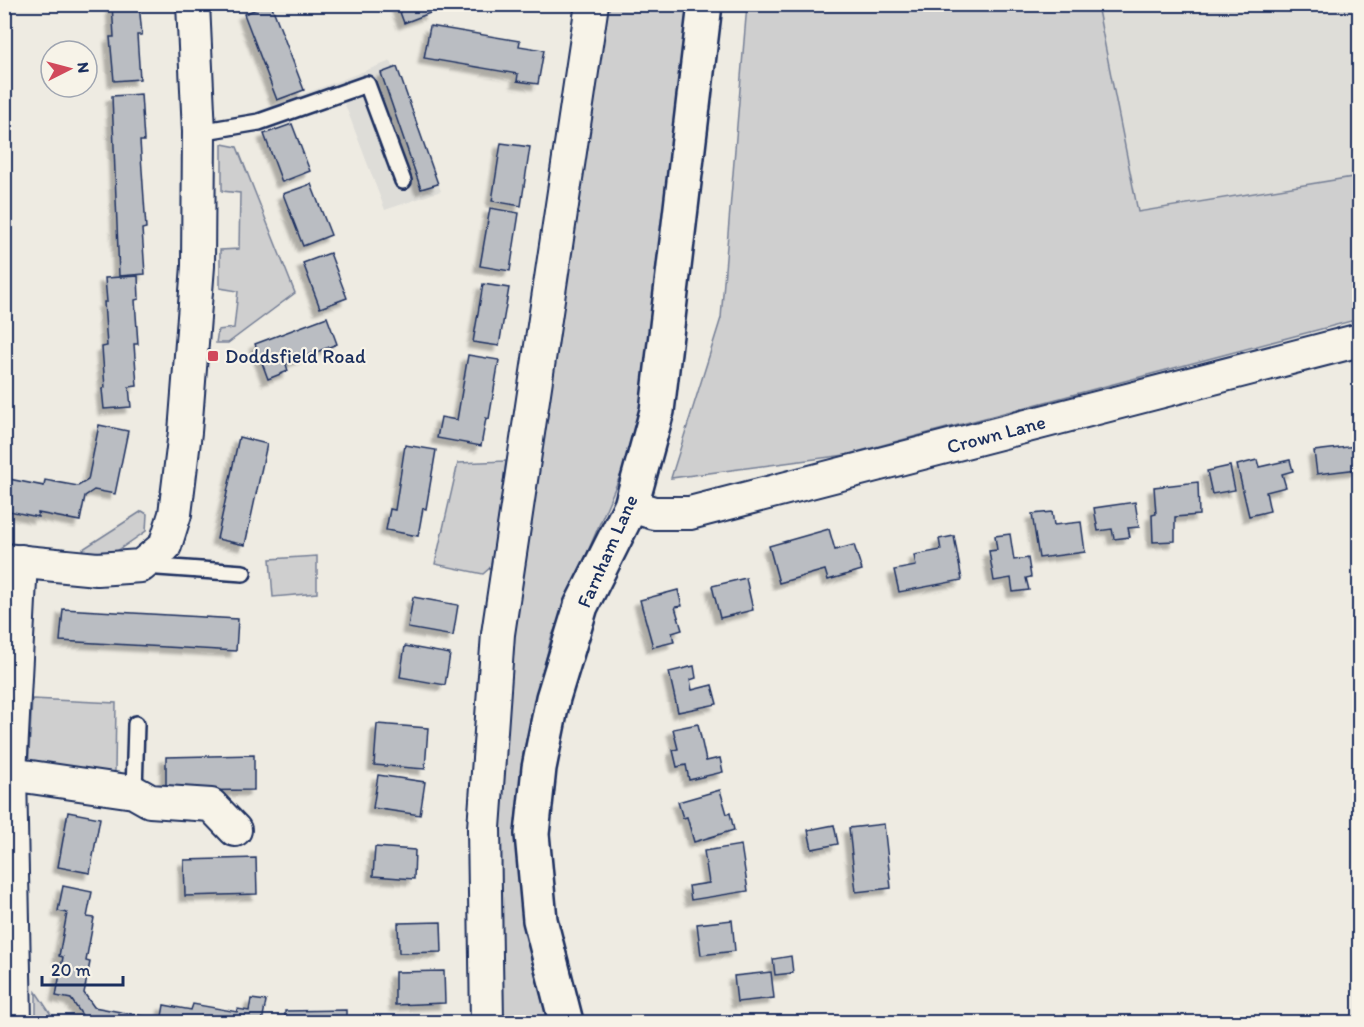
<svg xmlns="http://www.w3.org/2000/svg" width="1364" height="1027" font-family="Itim,sans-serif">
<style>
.built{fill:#deddd8}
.green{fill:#cfcfcf;stroke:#757f96;stroke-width:1.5}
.building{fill:#babdc2;stroke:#1b2f5e;stroke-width:1.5;filter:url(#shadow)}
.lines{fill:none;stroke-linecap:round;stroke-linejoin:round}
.lane-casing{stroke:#1b2f5e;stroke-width:20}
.street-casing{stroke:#1b2f5e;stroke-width:36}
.secondary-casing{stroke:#1b2f5e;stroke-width:38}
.lane{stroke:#f7f3e8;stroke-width:15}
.street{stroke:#f7f3e8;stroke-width:32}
.secondary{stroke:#f7f3e8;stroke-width:33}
.poi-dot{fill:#d1495b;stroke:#f7f3e8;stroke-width:2}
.labels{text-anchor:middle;stroke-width:4.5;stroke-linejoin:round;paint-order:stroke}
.poi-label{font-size:20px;fill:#1b2f5e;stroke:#f7f3e8;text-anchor:start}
.street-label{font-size:20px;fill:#1b2f5e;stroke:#f7f3e8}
</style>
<defs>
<filter id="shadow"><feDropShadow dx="-5.5" dy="5.5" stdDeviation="1.5" flood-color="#0004"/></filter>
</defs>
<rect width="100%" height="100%" fill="#eeebe2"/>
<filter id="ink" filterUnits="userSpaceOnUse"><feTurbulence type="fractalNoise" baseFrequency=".0167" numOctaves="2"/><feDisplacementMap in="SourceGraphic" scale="12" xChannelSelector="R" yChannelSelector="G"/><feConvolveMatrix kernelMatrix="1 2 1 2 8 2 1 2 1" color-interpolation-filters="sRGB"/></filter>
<g filter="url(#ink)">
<g class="built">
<path d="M 1097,5 L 1359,5 L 1359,176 L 1138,212 Z"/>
<path d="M 391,61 L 441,191 L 385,210 L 341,94 L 271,122 L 232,134 L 232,119 L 256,112 Z"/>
</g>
<g class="green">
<path d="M 600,5 L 690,5 L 664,205 L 645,399 L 635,441 L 551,638 L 523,754 L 518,800 L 519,881 L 531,958 L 548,1022 L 503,1022 L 495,749 Z"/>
<path d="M 747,5 L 1097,5 L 1138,212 L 1359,176 L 1359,319 L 845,455 L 671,478 L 721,318 Z"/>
<path d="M 222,144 L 237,147 L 295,293 L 228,343 L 216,343 L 218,330 L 234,328 L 238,291 L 220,288 L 220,250 L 239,249 L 240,193 L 222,191 Z"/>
<path d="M 506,461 L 492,566 L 483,574 L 435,564 L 458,463 Z"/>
<path d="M 142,511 L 147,514 L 146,531 L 114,553 L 87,554 L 83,549 Z"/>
<path d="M 317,556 L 317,593 L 273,597 L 270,559 Z"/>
<path d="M 32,699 L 116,703 L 115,771 L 98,780 L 28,771 Z"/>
<path d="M 36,992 L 56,1022 L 36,1022 Z"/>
</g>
<g class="building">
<path d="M 112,4 L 139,4 L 142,35 L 137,35 L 140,79 L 114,81 L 110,37 L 114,37 Z"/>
<path d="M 269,4 L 271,4 L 304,90 L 277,100 L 244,14 Z"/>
<path d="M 397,4 L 427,4 L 430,13 L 404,23 Z"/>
<path d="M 430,26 L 520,41 L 519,46 L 544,50 L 538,84 L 517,81 L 518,74 L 424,58 Z"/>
<path d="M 397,67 L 438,184 L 421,189 L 381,73 Z"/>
<path d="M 141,94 L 144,141 L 140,141 L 146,228 L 142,229 L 145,274 L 119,276 L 112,96 Z"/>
<path d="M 292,124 L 310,171 L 282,182 L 264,134 Z"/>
<path d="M 501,143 L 530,147 L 521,206 L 492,201 Z"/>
<path d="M 311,184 L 331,235 L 303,246 L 283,194 Z"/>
<path d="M 490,208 L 519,213 L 510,271 L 480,266 Z"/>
<path d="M 330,253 L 347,298 L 320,308 L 303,263 Z"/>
<path d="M 138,276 L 139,299 L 135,300 L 138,344 L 134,344 L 137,386 L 129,387 L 131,407 L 104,409 L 102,389 L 105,388 L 102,347 L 107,346 L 104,302 L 107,302 L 105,278 Z"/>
<path d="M 483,284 L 509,288 L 499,346 L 473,342 Z"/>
<path d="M 327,317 L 337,344 L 286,364 L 288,371 L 268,379 L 255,344 Z"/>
<path d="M 468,355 L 499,360 L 489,419 L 486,418 L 481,446 L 437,438 L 441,417 L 457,420 Z"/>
<path d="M 99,425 L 128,431 L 115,494 L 94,490 L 85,496 L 80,521 L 38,513 L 38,517 L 4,510 L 4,478 L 44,486 L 45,480 L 78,486 L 88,480 Z"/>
<path d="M 239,437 L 267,444 L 245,545 L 217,539 Z"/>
<path d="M 405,445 L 436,450 L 426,509 L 423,508 L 418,536 L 386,530 L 390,509 L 395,510 Z"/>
<path d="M 1356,446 L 1358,469 L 1317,474 L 1314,451 Z"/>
<path d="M 1257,460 L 1259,467 L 1290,460 L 1293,471 L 1282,474 L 1286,487 L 1266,492 L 1270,511 L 1249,516 L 1237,465 Z"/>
<path d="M 1230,466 L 1235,490 L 1212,494 L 1207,471 Z"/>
<path d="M 1198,482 L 1199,515 L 1175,517 L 1175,541 L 1153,542 L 1152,515 L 1156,514 L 1154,487 Z"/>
<path d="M 1135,502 L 1139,527 L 1128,528 L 1130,537 L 1114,539 L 1112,529 L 1098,531 L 1094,508 Z"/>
<path d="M 1052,512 L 1054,525 L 1081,522 L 1085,552 L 1039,558 L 1032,514 Z"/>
<path d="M 829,529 L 835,550 L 854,545 L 862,570 L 828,580 L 825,570 L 779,583 L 769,546 Z"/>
<path d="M 1010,534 L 1014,560 L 1028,558 L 1031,577 L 1026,578 L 1029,590 L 1013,592 L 1011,578 L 994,581 L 989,551 L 997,550 L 995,536 Z"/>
<path d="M 954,536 L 962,580 L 899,592 L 894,570 L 916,566 L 914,555 L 941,550 L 939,539 Z"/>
<path d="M 746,578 L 753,610 L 720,618 L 712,586 Z"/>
<path d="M 678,590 L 682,606 L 675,607 L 682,630 L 672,633 L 674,642 L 653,647 L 640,600 Z"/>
<path d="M 413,597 L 458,605 L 453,636 L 408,628 Z"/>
<path d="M 63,609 L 238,619 L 236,651 L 60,641 Z"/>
<path d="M 405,646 L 450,654 L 445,685 L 400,677 Z"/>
<path d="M 694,666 L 696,678 L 690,680 L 692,690 L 712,685 L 717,704 L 678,712 L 669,672 Z"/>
<path d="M 377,724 L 428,728 L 425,769 L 374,765 Z"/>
<path d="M 698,724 L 706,761 L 720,758 L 723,772 L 689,780 L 686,765 L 677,767 L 673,750 L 678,749 L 673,729 Z"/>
<path d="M 254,755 L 254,790 L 166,791 L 166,757 Z"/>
<path d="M 378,775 L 425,782 L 420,815 L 373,808 Z"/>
<path d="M 720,790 L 727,814 L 730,813 L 734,830 L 694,842 L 687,817 L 683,818 L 678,802 Z"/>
<path d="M 68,812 L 100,818 L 90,873 L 58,867 Z"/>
<path d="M 884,824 L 891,888 L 856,892 L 849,828 Z"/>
<path d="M 834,825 L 838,844 L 812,849 L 808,830 Z"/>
<path d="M 741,845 L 748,891 L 691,900 L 689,886 L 709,883 L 704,851 Z"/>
<path d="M 375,847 L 415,850 L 414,879 L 373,876 Z"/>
<path d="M 256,858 L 257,894 L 185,896 L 184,860 Z"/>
<path d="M 63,886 L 92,892 L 87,917 L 94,918 L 86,961 L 90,962 L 84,993 L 94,1007 L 148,1017 L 147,1022 L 81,1022 L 82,1015 L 71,999 L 56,996 L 63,957 L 59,956 L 67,913 L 58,911 Z"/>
<path d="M 732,920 L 735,951 L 701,955 L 697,924 Z"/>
<path d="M 441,922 L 442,952 L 399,953 L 398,923 Z"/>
<path d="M 791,956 L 793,973 L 775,975 L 773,959 Z"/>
<path d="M 444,971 L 445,1003 L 395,1005 L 395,972 Z"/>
<path d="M 771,972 L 774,998 L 737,1002 L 734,976 Z"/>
<path d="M 251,999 L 266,1001 L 262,1022 L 161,1022 L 164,1005 L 191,1010 L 193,1004 L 237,1012 L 238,1009 L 249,1011 Z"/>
<path d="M 346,1010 L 346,1022 L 285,1022 L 285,1011 Z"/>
</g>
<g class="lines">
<defs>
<g id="lane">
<path d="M 199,132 L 259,122 L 367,84 L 403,181"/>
<path d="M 144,566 L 243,573"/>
<path d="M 134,792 L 136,724"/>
</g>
<g id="street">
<path d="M 631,506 L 654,513 L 690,513 L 1360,340"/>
<path d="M 4,560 L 97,569 L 141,566 L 165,546 L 175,514 L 185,432 L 198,266 L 199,132 L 193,4"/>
<path d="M 10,774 L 134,792 L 150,801 L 211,805 L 235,830"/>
<path d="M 15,1022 L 10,774 L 21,561"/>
<path d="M 487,1022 L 484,828 L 498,634 L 592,4"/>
</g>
<path id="secondary" d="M 566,1022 L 540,920 L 532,834 L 539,768 L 553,698 L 581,606 L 631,506 L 657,411 L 705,4"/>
</defs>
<use href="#lane" class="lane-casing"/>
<use href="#street" class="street-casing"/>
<use href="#secondary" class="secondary-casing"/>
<use href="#lane" class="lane"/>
<use href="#street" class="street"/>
<use href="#secondary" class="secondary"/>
</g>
</g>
<rect class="poi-dot" x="207" y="350" width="12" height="12" rx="3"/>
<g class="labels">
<g class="poi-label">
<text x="225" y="363">Doddsfield Road</text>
</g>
<g class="street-label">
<text transform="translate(996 434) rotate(-15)" y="7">Crown Lane</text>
<text transform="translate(607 551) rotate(-66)" y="7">Farnham Lane</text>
</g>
</g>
<rect width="1364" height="1027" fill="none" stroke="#f7f3e8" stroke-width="24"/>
<rect x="12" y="12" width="1340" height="1003" fill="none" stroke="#1b2f5e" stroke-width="2" filter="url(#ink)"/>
<g transform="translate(69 69) rotate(84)"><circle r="28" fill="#f7f3e8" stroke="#9fa5b1" stroke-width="1.5"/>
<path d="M0-4.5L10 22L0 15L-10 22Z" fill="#d1495b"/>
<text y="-9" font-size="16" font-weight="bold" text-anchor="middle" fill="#1b2f5e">N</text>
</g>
<path d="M42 976v9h81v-9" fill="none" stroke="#1b2f5e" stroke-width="3"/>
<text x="51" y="976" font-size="18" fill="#1b2f5e" stroke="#f7f3e8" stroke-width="4.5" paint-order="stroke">20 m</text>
</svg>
